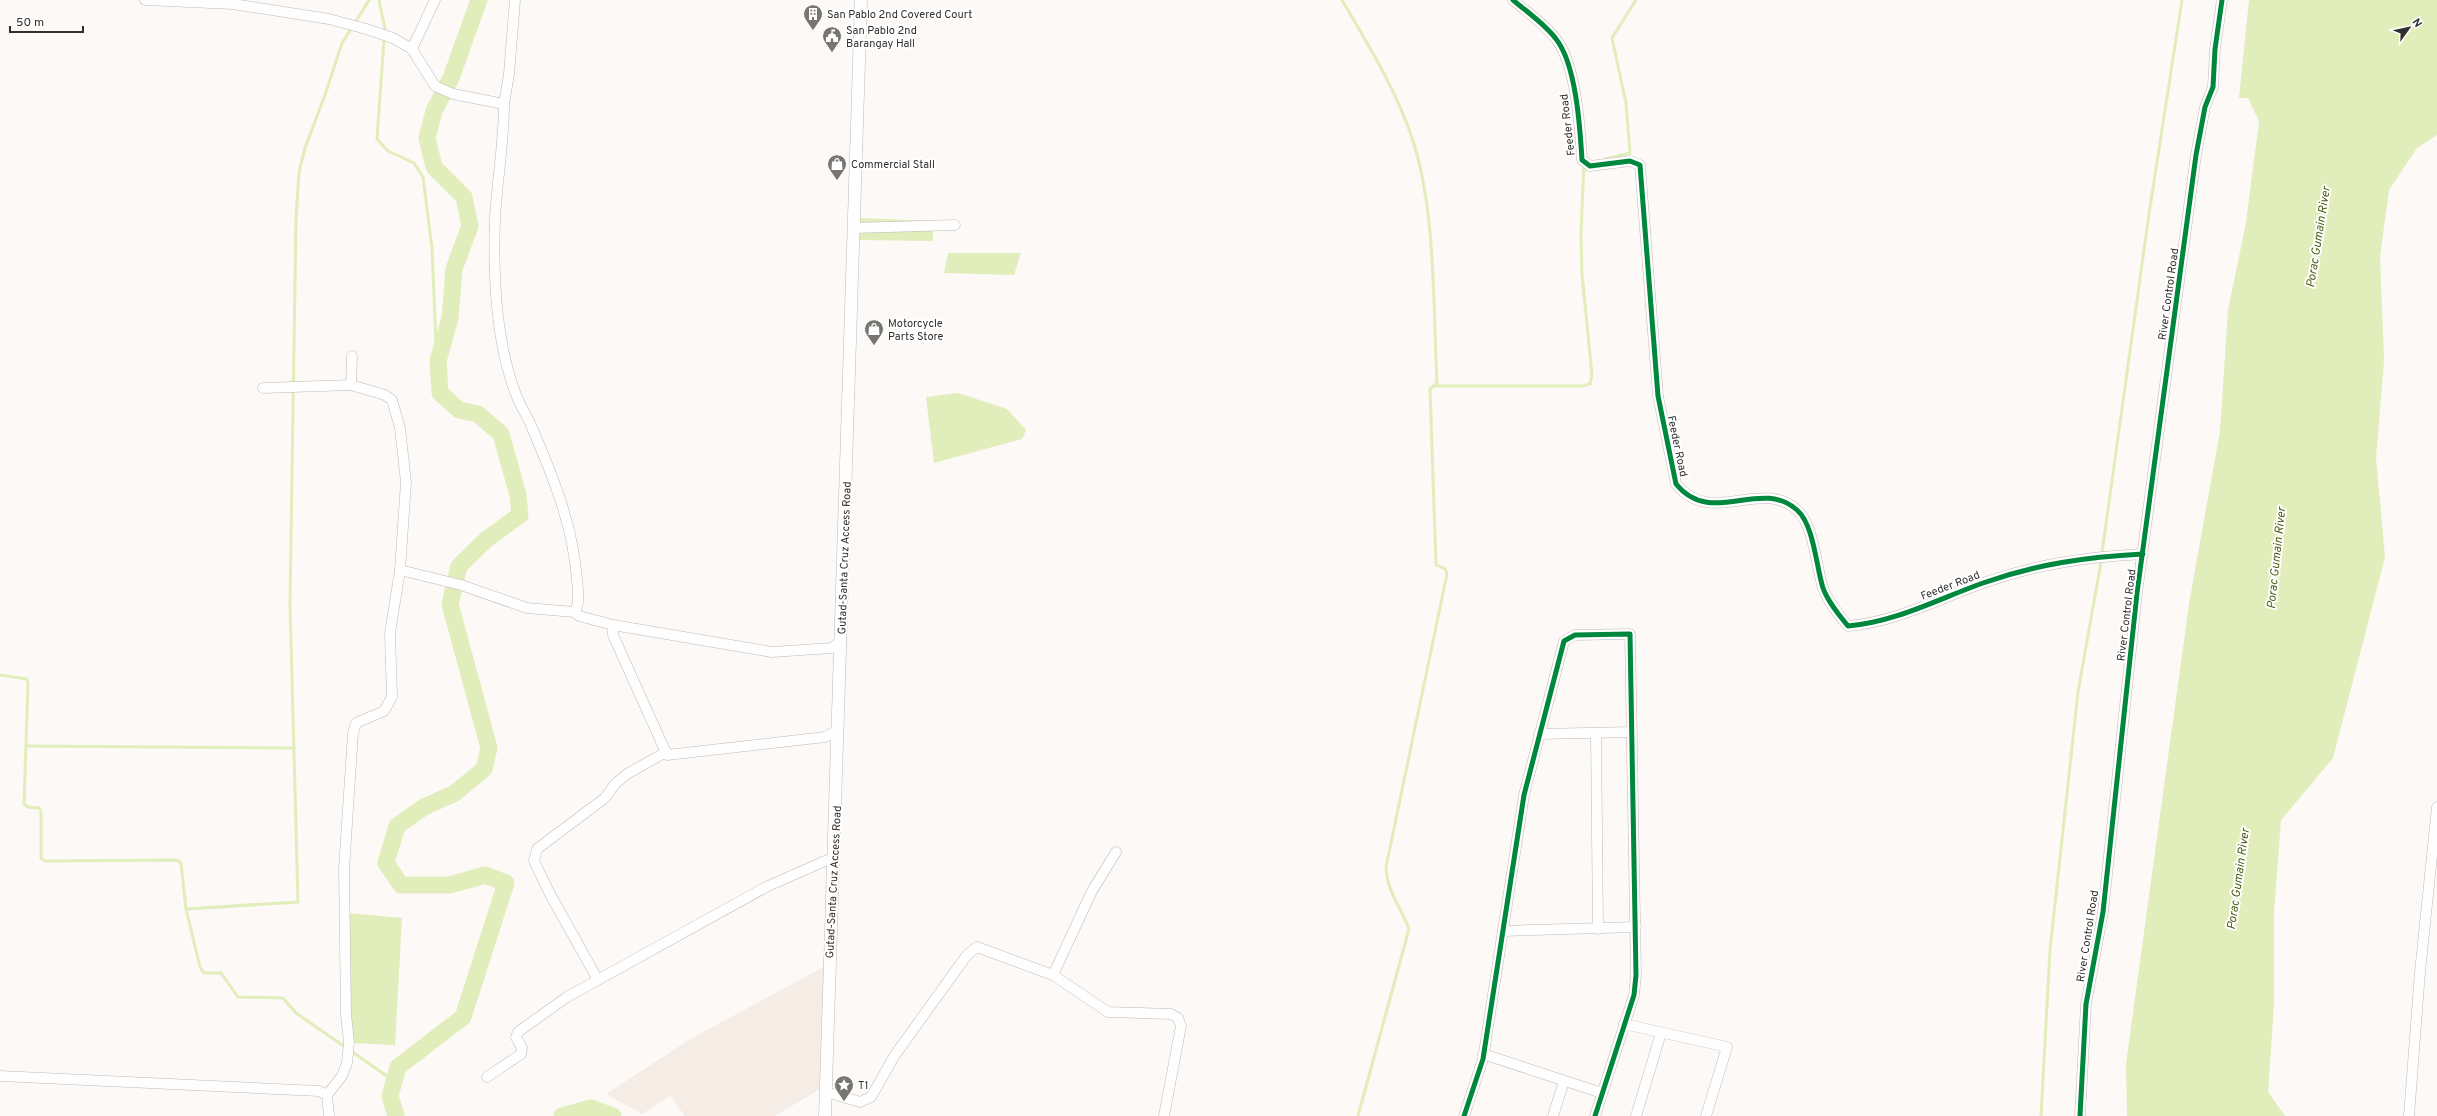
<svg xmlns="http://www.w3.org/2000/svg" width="2437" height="1116" font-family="Overpass,sans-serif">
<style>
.built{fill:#f5ede5}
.water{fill:#e1edba}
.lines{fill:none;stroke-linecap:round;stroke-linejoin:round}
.stream{stroke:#e1edba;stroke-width:3}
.river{stroke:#e1edba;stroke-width:17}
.minor-casing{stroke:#bdbab8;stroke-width:11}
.major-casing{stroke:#bdbab8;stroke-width:13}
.minor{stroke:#fffefe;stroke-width:10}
.major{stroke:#fffefe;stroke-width:12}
.cycleway-casing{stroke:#fff;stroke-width:8}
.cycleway{stroke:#00873e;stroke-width:5}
.labels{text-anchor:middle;stroke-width:4;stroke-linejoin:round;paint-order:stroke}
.poi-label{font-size:11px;fill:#312f2d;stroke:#fff;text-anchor:start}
.street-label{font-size:11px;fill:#312f2d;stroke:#fff}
.water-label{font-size:12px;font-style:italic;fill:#4e5d0f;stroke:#fff}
</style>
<rect width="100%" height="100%" fill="#fcf9f6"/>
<path class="built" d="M 824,967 L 820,1089 L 775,1116 L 685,1116 L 670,1096 L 642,1114 L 606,1094 L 692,1038 Z"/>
<g class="water">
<path d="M 2249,0 L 2437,0 L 2437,135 L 2417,148 L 2389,190 L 2380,256 L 2384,361 L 2376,458 L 2385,557 L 2333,758 L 2281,820 L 2274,912 L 2274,1004 L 2268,1092 L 2285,1116 L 2127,1116 L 2126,1064 L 2189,604 L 2220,431 L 2228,310 L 2246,223 L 2259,121 L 2248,98 L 2239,98 Z"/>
<path d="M 860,218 L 933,221 L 933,241 L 859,240 Z"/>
<path d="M 948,253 L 1021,253 L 1014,275 L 944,273 Z"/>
<path d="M 958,393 L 1007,409 L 1026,430 L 1022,439 L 934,463 L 926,397 Z"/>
<path d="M 348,913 L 402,918 L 395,1045 L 352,1043 Z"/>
</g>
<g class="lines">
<g class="stream">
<path d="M 379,0 L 385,29"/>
<path d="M 1342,0 C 1369,46 1398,93 1414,144 C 1436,216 1433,307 1437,383 L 1430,389 L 1436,565 L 1445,569 L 1447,574 L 1386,867 C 1386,889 1401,908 1409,929 L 1358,1116"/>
<path d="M 355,23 L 369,0"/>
<path d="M 351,29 L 342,43 L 325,95 L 305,148 L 299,172 L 296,219 L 290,604 L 298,902 L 186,909 L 200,967 L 204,973 L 221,973 L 238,997 L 283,998 L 296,1013 L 394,1081"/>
<path d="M 384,39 L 377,139 L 388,151 L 414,163 L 423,177 L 432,248 L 436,344 L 440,352"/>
<path d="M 1605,159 L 1630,153 L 1626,103 L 1612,38 L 1636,0"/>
<path d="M 1433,386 L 1582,386 L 1590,384 L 1592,375 L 1582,274 L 1581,233 L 1584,164"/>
<path d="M 2102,553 L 2149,214 L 2182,0"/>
<path d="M 0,675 L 27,679 L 28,683 L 24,804 L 28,807 L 39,808 L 41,811 L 41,858 L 45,861 L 177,860 L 181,863 L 186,909"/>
<path d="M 27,746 L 295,748"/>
<path d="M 2041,1116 L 2050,950 L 2078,692 L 2101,562"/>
</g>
<g class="river">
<path d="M 396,1116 L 390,1096 L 398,1067 L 463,1017 L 506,883 L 485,875 L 450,885 L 401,885 L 386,863 L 397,826 L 424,807 L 455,793 L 484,769 L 489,748 L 450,604 L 459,566 L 487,539 L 520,515 L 518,495 L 501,434 L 478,414 L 459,410 L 440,393 L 438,361 L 450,318 L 454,269 L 470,226 L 464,197 L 434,167 L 427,138 L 434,111 L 451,78 L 479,0"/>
<path d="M 562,1116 L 591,1108 L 613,1116"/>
</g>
<defs>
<g id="minor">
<path d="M 145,0 L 233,4 L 329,19 L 366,29 L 393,38 L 412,49 L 435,86 L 453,94 L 504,104 L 509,74 L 515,0"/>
<path d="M 1513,0 C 1527,12 1545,24 1556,39 C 1576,64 1580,127 1582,160 L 1590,166 L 1630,161 L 1640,165 L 1658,396 L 1676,484 C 1712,528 1760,477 1797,510 C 1814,525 1816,566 1823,588 C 1828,602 1839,615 1848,626 C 1896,622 1938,599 1983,583 C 2037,564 2086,557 2143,554"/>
<path d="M 412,49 L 435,0"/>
<path d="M 504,104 C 504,143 497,180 495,219 C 493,275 496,345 517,397 C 522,409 529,419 533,430 C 554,479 573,526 577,580 C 578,590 580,603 575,612"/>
<path d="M 854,228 L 955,225"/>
<path d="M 352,356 L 351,385 L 385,395 L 392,400 L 400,428 L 406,482 L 400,570 L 461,585 L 527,608 L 575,612 L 579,616 L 613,625 L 772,652 L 832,648 L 841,640"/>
<path d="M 263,388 L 351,385"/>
<path d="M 613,625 L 613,635 L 667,755 L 825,737 L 838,730"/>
<path d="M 1596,733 L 1598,929"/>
<path d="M 1539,734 L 1632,732"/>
<path d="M 1503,931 L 1636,927"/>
<path d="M 1053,975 L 1092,891 L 1116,852"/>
<path d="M 598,980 L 550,894 L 534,861 L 537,849 L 605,798 L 615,784 L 627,774 L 666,752"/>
<path d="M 1624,1024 L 1727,1047 L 1706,1116"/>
<path d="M 1483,1054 L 1602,1093"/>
<path d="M 0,1076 L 319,1091 L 327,1095 L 329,1116"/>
<path d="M 487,1077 L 521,1054 L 522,1048 L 516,1037 L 518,1032 L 567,997 L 766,887 L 834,857"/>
<path d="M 826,1092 L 860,1102 L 871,1097 L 895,1055 L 967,955 L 977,947 L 1053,975 L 1108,1012 L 1171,1014 L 1178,1018 L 1181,1026 L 1164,1116"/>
<path d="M 327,1095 L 342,1076 L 347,1063 L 349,1042 L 346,1015 L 344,869 L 353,733 L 356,723 L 384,711 L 392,697 L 390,633 L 400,570"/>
<path d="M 1464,1116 L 1483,1059 L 1524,795 L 1564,641 L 1575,635 L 1630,634 L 1636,975 L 1634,995 L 1595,1116"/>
<path d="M 1553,1116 L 1564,1081"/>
<path d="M 1636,1116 L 1661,1033"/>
<path d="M 2080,1116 L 2086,1004 L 2103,912 L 2137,593 L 2196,155 L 2205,107 L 2213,87 L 2215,49 L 2222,0"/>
<path d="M 2409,1116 L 2420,972 L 2437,807"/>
</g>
<path id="major" d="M 825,1116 L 861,0"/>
</defs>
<use href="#minor" class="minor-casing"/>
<use href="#major" class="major-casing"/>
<use href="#minor" class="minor"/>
<use href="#major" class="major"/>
<defs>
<g id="cycleway">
<path d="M 1513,0 C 1527,12 1545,24 1556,39 C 1576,64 1580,127 1582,160 L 1590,166 L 1630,161 L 1640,165 L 1658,396 L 1676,484 C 1712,528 1760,477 1797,510 C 1814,525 1816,566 1823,588 C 1828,602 1839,615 1848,626 C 1896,622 1938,599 1983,583 C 2037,564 2086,557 2143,554"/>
<path d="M 1464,1116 L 1483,1059 L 1524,795 L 1564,641 L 1575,635 L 1630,634 L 1636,975 L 1634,995 L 1595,1116"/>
<path d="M 2080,1116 L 2086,1004 L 2103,912 L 2137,593 L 2196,155 L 2205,107 L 2213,87 L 2215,49 L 2222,0"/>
</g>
</defs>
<use href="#cycleway" class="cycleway-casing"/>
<use href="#cycleway" class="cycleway"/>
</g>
<defs>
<symbol id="building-pin" viewBox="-11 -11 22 30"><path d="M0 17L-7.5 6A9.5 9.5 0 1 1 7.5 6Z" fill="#787673" stroke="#fff"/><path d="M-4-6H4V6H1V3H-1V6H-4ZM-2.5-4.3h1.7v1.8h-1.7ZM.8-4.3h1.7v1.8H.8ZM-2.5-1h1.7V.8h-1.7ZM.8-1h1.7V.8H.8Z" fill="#fff"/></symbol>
<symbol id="civic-pin" viewBox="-11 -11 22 30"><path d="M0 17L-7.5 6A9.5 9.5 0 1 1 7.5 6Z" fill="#787673" stroke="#fff"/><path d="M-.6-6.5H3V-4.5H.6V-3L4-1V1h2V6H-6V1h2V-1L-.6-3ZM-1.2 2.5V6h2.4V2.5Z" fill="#fff"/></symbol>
<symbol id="shop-pin" viewBox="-11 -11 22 30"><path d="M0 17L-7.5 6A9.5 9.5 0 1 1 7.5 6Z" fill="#787673" stroke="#fff"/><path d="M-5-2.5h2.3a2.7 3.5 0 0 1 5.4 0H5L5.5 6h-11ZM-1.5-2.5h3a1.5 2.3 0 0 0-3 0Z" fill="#fff"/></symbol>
<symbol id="sight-pin" viewBox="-11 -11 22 30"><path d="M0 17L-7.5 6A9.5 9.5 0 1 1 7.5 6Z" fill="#787673" stroke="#fff"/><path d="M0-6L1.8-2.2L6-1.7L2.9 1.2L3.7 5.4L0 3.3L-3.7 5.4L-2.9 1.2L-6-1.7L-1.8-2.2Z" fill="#fff"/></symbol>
</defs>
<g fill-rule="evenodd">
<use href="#building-pin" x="802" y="3" width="22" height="30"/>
<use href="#civic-pin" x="821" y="25" width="22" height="30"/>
<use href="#shop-pin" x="826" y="153" width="22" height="30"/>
<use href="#shop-pin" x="863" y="318" width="22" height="30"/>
<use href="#sight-pin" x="833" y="1074" width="22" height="30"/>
</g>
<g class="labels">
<g class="poi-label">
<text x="827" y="18">San Pablo 2nd Covered Court</text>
<text x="846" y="34">San Pablo 2nd<tspan x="846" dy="13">Barangay Hall</tspan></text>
<text x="851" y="168">Commercial Stall</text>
<text x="888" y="327">Motorcycle<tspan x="888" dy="13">Parts Store</tspan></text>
<text x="858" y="1089">T1</text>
</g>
<g class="street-label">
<text transform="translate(1567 125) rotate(-97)" y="4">Feeder Road</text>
<text transform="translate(2168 294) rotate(-82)" y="4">River Control Road</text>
<text transform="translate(1678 446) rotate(78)" y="4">Feeder Road</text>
<text transform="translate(844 558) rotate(-88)" y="4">Gutad-Santa Cruz Access Road</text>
<text transform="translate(1950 585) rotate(-21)" y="4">Feeder Road</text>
<text transform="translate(2126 615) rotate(-83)" y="4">River Control Road</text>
<text transform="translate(833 882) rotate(-87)" y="4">Gutad-Santa Cruz Access Road</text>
<text transform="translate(2087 936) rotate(-81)" y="4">River Control Road</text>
</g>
<g class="water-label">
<text transform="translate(2318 237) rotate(-81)" y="4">Porac Gumain River</text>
<text transform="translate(2276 558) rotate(-84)" y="4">Porac Gumain River</text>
<text transform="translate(2238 879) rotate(-82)" y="4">Porac Gumain River</text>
</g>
</g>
<g transform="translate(2409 28) rotate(57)" stroke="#ffffff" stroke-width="3" paint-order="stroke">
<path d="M0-3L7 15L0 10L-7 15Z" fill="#312f2d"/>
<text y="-6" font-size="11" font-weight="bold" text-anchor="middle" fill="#312f2d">N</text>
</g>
<path d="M10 26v6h73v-6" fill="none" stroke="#312f2d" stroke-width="2"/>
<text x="16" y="26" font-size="12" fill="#312f2d" stroke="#ffffff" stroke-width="3" paint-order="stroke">50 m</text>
</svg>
